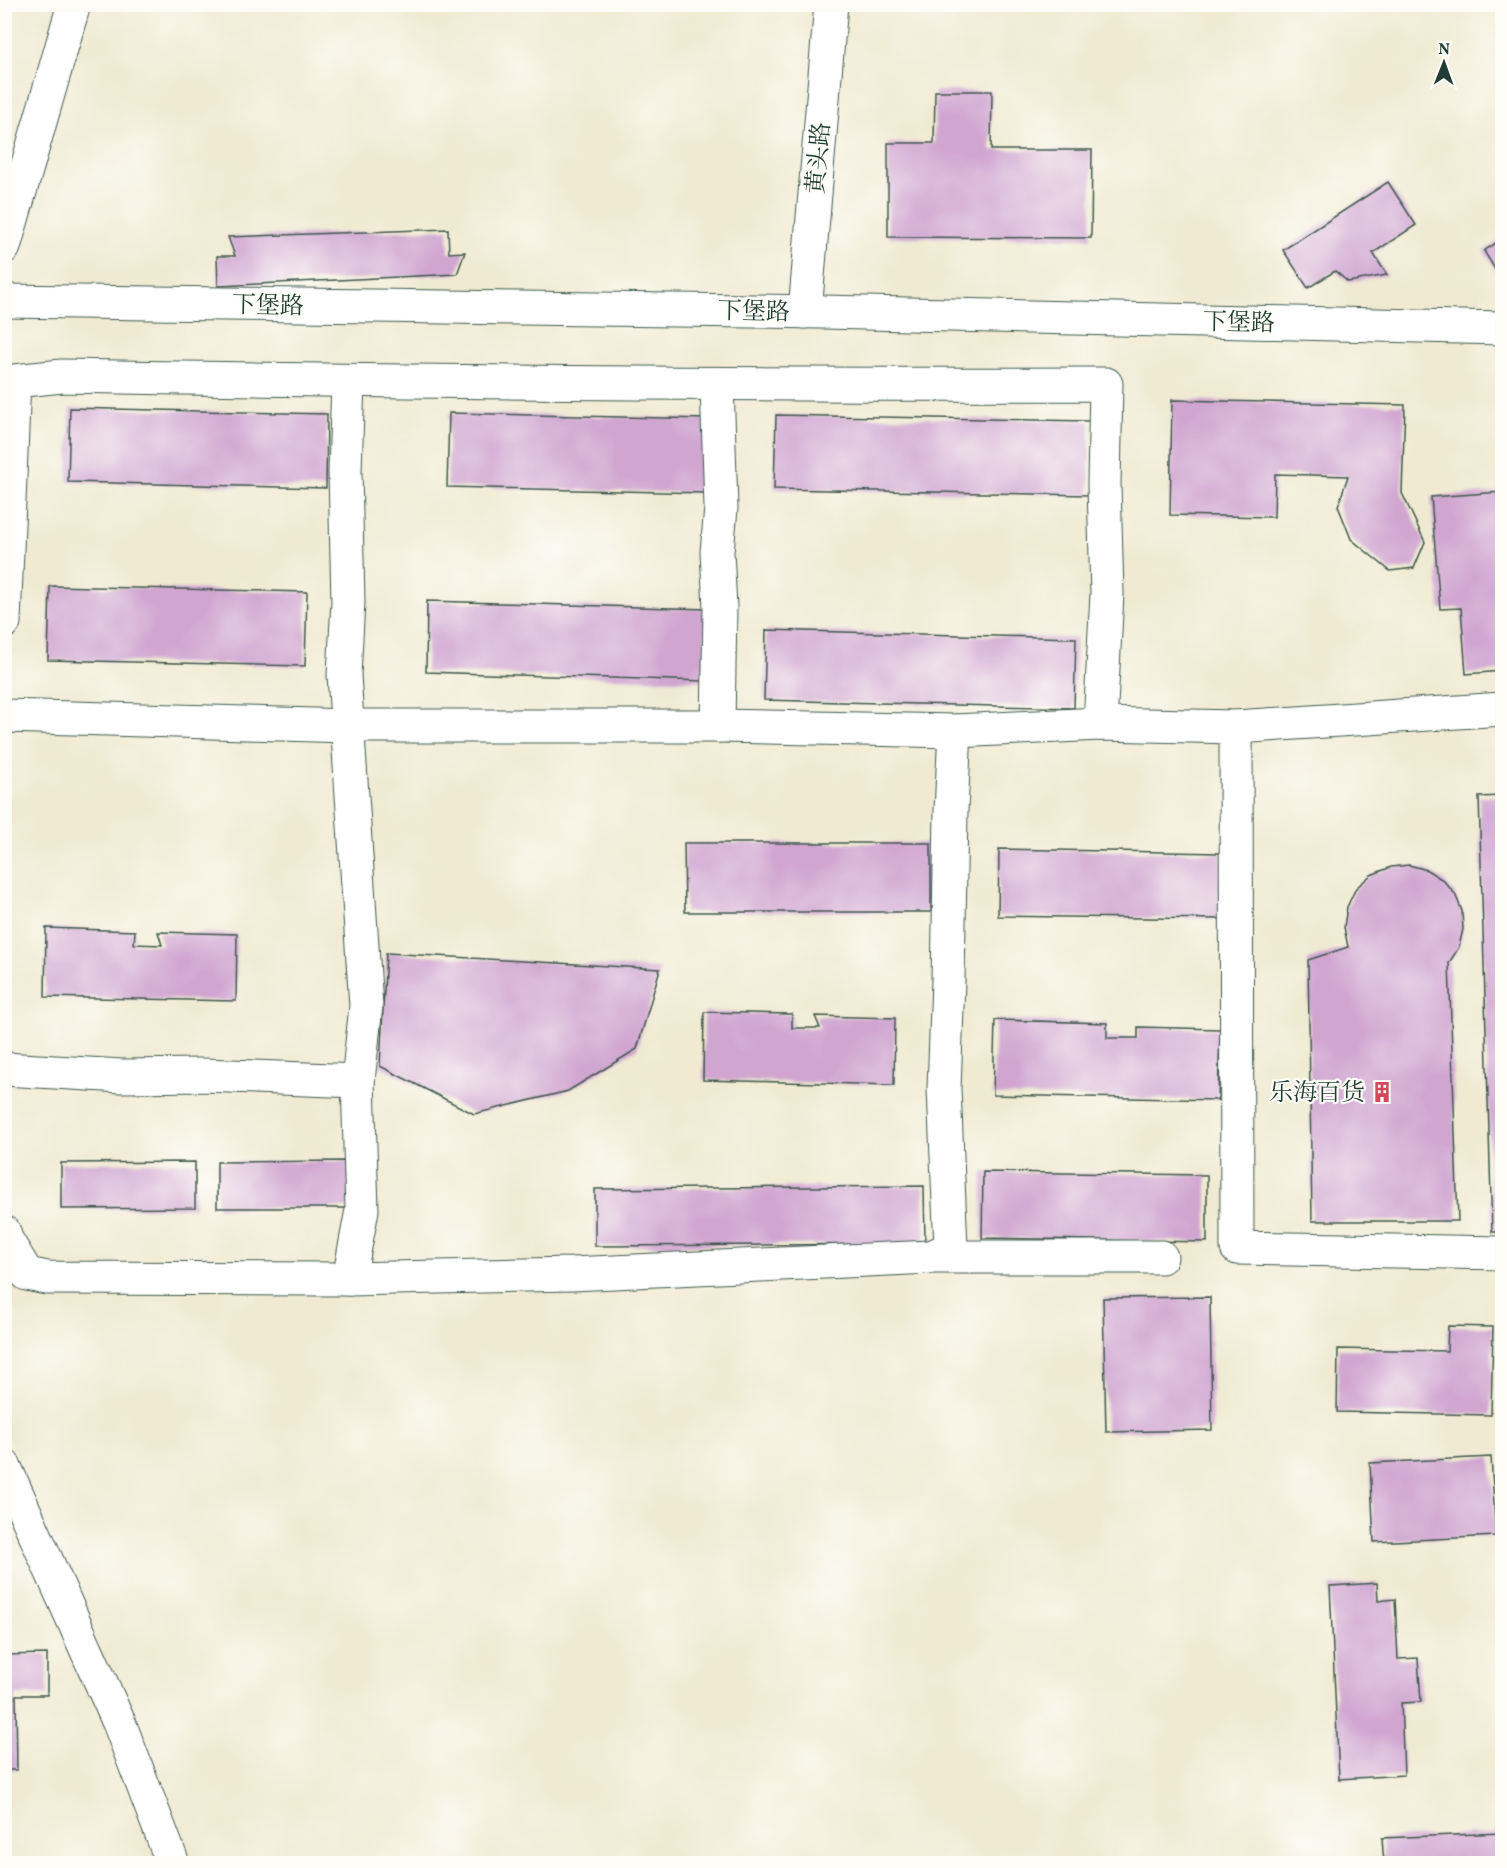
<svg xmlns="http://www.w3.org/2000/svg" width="1507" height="1868" font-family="Vollkorn,'Noto Serif SC',serif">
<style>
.building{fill:#d0a6d1}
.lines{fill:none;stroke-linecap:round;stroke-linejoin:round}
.minor-casing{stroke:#3e574c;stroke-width:35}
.minor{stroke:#fff;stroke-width:33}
.labels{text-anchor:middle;stroke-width:4.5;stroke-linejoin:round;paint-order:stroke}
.street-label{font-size:24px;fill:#1f3d34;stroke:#fdfcf7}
.poi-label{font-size:24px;fill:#1f3d34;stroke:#fdfcf7;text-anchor:end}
</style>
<rect width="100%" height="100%" fill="#fdfcf7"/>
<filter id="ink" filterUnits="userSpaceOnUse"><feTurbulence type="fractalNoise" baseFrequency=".0167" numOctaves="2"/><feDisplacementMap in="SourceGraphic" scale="12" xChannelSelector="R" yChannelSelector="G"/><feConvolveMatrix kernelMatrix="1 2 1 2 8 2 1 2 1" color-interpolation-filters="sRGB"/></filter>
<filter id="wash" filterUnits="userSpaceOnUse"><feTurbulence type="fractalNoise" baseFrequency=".008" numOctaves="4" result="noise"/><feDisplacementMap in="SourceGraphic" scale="24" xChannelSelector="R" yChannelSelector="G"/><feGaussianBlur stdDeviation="1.35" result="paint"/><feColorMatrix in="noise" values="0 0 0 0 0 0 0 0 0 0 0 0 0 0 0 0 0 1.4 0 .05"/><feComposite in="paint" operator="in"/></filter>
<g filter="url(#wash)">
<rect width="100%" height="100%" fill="#efead1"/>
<g id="blocks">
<g class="building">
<path d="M 935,91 L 992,91 L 991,150 L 1092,150 L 1091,238 L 888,237 L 888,143 L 934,143 Z"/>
<path d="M 1388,182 L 1416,225 L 1373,253 L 1387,275 L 1348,282 L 1335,271 L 1308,288 L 1283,250 Z"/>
<path d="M 448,229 L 449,253 L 465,252 L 457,274 L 218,286 L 217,256 L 235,256 L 228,237 Z"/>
<path d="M 1502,239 L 1502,281 L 1484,251 Z"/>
<path d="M 1172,400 L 1405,405 L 1402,493 L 1425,542 L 1414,568 L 1390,571 L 1351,539 L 1338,506 L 1348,476 L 1275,474 L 1274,517 L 1170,515 Z"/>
<path d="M 70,408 L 327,414 L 326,488 L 68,482 Z"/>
<path d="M 449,413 L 707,419 L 705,493 L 447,487 Z"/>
<path d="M 776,415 L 1090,421 L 1089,495 L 774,489 Z"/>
<path d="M 1502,492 L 1502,671 L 1466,674 L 1461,608 L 1440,609 L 1431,497 Z"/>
<path d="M 50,586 L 307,592 L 305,666 L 48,660 Z"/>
<path d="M 427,601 L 706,609 L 705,681 L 426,672 Z"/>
<path d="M 766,630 L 1076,638 L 1074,708 L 764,700 Z"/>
<path d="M 1502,796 L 1502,1232 L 1492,1232 L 1479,797 Z"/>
<path d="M 684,843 L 931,843 L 931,912 L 685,912 Z"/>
<path d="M 999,849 L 1222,853 L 1222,919 L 998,916 Z"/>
<path d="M 1409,865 L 1427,870 L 1443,880 L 1455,894 L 1462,911 L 1463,929 L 1459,947 L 1449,963 L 1458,1221 L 1312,1221 L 1308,960 L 1348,947 L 1344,927 L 1347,907 L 1356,888 L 1371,875 L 1391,867 Z"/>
<path d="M 46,928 L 135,931 L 134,944 L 162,945 L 158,932 L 237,934 L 236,1001 L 45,997 Z"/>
<path d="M 386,953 L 660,969 L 637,1049 L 568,1091 L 474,1114 L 380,1066 Z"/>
<path d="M 704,1012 L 792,1014 L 792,1028 L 820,1028 L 815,1016 L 895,1018 L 894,1085 L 703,1080 Z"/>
<path d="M 995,1020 L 1107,1023 L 1107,1038 L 1138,1038 L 1138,1027 L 1220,1029 L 1218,1100 L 993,1095 Z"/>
<path d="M 352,1161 L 352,1208 L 217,1208 L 217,1162 Z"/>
<path d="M 195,1162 L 195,1208 L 61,1209 L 61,1163 Z"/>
<path d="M 983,1172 L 1207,1175 L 1207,1242 L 982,1238 Z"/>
<path d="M 924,1186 L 925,1244 L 595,1246 L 595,1189 Z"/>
<path d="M 1210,1297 L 1212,1430 L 1106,1432 L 1103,1298 Z"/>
<path d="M 1448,1326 L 1493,1327 L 1491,1415 L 1337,1412 L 1338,1349 L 1447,1351 Z"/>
<path d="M 1491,1457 L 1496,1536 L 1374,1542 L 1370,1463 Z"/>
<path d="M 1377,1583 L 1378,1601 L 1395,1599 L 1398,1659 L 1418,1658 L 1421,1702 L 1401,1703 L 1404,1775 L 1339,1779 L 1330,1586 Z"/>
<path d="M 47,1654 L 47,1695 L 16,1695 L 17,1770 L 4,1770 L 4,1655 Z"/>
<path d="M 1502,1833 L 1502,1864 L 1384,1864 L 1382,1838 Z"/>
</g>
</g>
</g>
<g filter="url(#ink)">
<use href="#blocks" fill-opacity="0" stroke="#3e574c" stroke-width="1.5"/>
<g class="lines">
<defs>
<g id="minor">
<path d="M 4,247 L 74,4"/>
<path d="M 4,301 L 823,312 L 1502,328"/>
<path d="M 805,312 L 831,4"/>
<path d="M 348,381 L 345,471 L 348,602 L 344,675 L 366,1006 L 358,1081 L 362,1210 L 349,1279"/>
<path d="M 717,384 L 721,508 L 717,552 L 720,607 L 718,726"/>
<path d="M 4,622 L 14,381 L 62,376 C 410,382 758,385 1106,384 L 1104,485 L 1107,594 L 1100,724"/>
<path d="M 4,716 L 348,726 L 718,726 L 955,731 L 1100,724 L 1236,727 L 1502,709"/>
<path d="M 1236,727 L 1237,1248 L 1502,1253"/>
<path d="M 4,1069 L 122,1076 L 203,1075 L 358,1081"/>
<path d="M 4,1232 L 6,1239 L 27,1274 L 47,1278 L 349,1279 L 572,1274 L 931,1257 L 951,1248 L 944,1089 L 948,981 L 951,811 L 955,731"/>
<path d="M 931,1257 L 1161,1257"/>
<path d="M 4,1465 L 120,1725 L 173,1864"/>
</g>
</defs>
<use href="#minor" class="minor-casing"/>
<use href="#minor" class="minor"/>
</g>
</g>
<defs>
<symbol id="building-bare" viewBox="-9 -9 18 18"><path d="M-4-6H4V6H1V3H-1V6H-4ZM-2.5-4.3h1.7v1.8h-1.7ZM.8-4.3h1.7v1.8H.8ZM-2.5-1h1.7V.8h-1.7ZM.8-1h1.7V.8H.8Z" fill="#d1495b" stroke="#fdfcf7" stroke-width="2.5" paint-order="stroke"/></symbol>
</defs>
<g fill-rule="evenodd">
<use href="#building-bare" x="1367" y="1077" width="30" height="30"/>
</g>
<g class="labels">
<g class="street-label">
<text transform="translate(818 158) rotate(-85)" y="8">黄头路</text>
<text transform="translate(268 305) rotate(1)" y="8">下堡路</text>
<text transform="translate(754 311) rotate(1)" y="8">下堡路</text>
<text transform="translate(1239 322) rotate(1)" y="8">下堡路</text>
</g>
<g class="poi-label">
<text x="1365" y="1100">乐海百货</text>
</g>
</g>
<rect width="1507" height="1868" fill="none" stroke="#fdfcf7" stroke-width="24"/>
<g transform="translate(1444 63) rotate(1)" stroke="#fdfcf7" stroke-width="4.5" paint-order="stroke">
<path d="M0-4.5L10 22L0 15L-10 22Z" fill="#1f3d34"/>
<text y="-9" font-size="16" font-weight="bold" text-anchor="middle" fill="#1f3d34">N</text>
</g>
</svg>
